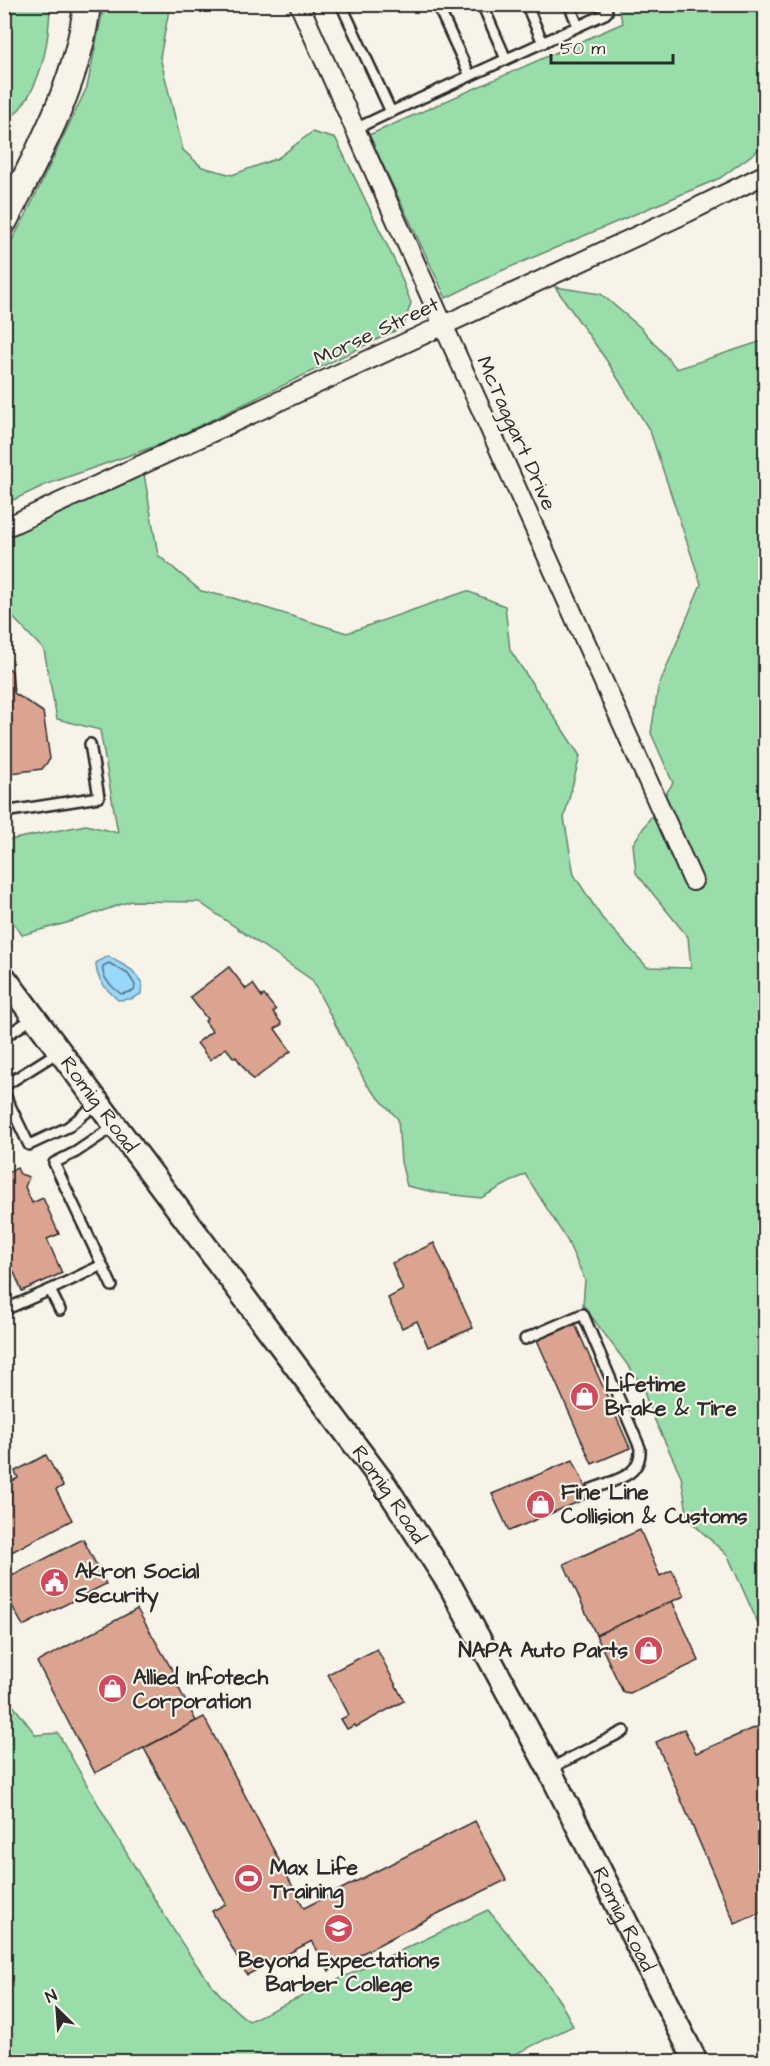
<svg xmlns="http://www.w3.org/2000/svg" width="770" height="2066" font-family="'Architects Daughter',sans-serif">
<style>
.green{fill:#99deaa;stroke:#62846a;stroke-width:1.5}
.water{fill:#99d8fa;stroke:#6d93a7;stroke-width:1.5}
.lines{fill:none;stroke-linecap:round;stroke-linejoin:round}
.shore{stroke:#57707e;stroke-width:1.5}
.building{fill:#daa490;stroke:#2b2b2b;stroke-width:1.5}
.service-casing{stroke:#2b2b2b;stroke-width:14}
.minor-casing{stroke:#2b2b2b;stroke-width:22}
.tertiary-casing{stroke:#2b2b2b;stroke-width:27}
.secondary-casing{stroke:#2b2b2b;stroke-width:30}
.service{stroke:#f7f3e8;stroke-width:9}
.minor{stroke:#f7f3e8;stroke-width:18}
.tertiary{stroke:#f7f3e8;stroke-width:22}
.secondary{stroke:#f7f3e8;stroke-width:26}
.labels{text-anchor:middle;stroke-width:4.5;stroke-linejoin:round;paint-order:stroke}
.street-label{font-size:21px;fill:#2b2b2b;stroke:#f7f3e8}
.poi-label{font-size:21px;font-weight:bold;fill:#2b2b2b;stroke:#f7f3e8;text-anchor:start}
</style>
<rect width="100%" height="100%" fill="#f7f3e8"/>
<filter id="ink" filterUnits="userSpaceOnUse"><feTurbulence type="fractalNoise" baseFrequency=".0167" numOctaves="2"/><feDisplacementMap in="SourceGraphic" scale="12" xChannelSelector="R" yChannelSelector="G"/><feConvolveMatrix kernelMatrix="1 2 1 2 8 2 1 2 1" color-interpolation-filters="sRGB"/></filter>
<g filter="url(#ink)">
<g class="green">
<path d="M 5,4 L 50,5 C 49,46 40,96 5,123 Z"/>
<path d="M 104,5 L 170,5 L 160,57 L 183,150 L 202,167 L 232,175 L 278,158 L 312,132 L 336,139 L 397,266 L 411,303 L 403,327 L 164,443 L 45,485 L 9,502 L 4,501 L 5,253 L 25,217 L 87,87 Z"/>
<path d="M 617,5 L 765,5 L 765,145 L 720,178 L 501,271 L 446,298 L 369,135 L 623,23 Z"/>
<path d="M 555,287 L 601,294 L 641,328 L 677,369 L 765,340 L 765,1639 L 728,1556 L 688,1519 L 681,1476 L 650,1410 L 641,1383 L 583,1305 L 585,1280 L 567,1240 L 525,1174 L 481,1198 L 438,1193 L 407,1186 L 401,1162 L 398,1119 L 367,1085 L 312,980 L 199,902 L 131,901 L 70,922 L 22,935 L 10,918 L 5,905 L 5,849 L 9,840 L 86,825 L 118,833 L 100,730 L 57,719 L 44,650 L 5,609 L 5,530 L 144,474 L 158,555 L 201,591 L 233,598 L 347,633 L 467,591 L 505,606 L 510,650 L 580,756 L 564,818 L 574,875 L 602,918 L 647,967 L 691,968 L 688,937 L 636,873 L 633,844 L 673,783 L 651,733 L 658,688 L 701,584 L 650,431 L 607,361 Z"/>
<path d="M 5,1695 L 36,1735 L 58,1733 C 90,1791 122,1847 157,1903 C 180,1941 213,1996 249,2021 L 488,1910 C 518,1947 553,1983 573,2026 L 501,2061 L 5,2061 Z"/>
</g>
<path class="water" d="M 108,956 L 132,970 L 142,983 L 141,994 L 131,999 L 118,1000 C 106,989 96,980 96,963 Z"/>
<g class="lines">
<path class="shore" d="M 109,963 L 128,974 L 135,985 L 134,991 L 121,994 C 112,987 101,978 103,966 Z"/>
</g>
<g class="building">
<path d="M 4,665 L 12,671 L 14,693 L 43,712 L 50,759 L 42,769 L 4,774 Z"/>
<path d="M 229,967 L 246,989 L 253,984 L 262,997 L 264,995 L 276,1010 L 273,1012 L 282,1024 L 275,1029 L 291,1051 L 253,1080 L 236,1057 L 234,1058 L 226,1048 L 210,1060 L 197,1043 L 212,1031 L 205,1021 L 207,1019 L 190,997 Z"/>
<path d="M 17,1168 L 20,1174 L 29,1177 L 25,1187 L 32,1203 L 43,1198 L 59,1234 L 47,1239 L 62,1273 L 22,1291 L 7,1256 L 4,1257 L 4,1174 Z"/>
<path d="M 434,1243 L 473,1328 L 428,1347 L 417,1321 L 402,1328 L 388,1298 L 403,1290 L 392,1263 Z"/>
<path d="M 575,1324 L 630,1448 L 592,1464 L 537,1340 Z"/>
<path d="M 46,1455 L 63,1486 L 56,1490 L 72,1520 L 4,1556 L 4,1485 L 18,1478 L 15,1471 Z"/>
<path d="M 573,1460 L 590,1497 L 509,1531 L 492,1494 Z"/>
<path d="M 640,1530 L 660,1576 L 672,1570 L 684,1596 L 596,1635 L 564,1564 Z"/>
<path d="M 83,1539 L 106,1584 L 23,1626 L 4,1591 L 4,1580 Z"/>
<path d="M 672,1601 L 699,1661 L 630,1693 L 623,1692 L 596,1635 Z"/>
<path d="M 137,1609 L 175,1675 L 173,1677 L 196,1721 L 95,1773 L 37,1662 Z"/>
<path d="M 377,1649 L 404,1701 L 356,1727 L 355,1725 L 347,1729 L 341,1719 L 349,1715 L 328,1674 Z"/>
<path d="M 204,1717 L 304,1908 L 475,1821 L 506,1880 L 429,1918 L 329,1971 L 312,1941 L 247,1975 L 212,1911 L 226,1904 L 144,1748 Z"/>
<path d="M 766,1723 L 766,1910 L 735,1924 L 656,1742 L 684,1729 L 696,1753 Z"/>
</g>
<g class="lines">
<defs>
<g id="service">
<path d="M 341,4 L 391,112 L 355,129"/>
<path d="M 437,4 L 470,76"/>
<path d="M 482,4 L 506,59"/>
<path d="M 526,4 L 543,43"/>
<path d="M 569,4 L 578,26"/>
<path d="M 391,112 L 605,14 L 607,12 L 605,4"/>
<path d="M 4,812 L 99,797 L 90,744"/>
<path d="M 4,1037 L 35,1017"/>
<path d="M 4,1086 L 58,1052"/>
<path d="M 4,1093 L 29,1145 L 68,1127 L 98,1103"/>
<path d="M 112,1286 L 54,1163 L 76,1152 L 116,1125"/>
<path d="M 4,1310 L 50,1290"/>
<path d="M 60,1310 L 50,1290 L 102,1265"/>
<path d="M 525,1339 L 583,1314 L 640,1448 C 642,1477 614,1480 592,1489"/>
<path d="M 549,1769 L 624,1731"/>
</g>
<g id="minor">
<path d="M 299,4 L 693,881"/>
<path d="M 4,525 L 11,525 L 680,216 L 766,174"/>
</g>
<g id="tertiary">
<path id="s1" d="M 4,977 L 385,1485 L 451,1587 L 549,1769 L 696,2062"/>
</g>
<path id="secondary" d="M 4,221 C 38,153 79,82 87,4"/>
</defs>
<use href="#service" class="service-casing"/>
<use href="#minor" class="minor-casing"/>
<use href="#tertiary" class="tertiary-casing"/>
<use href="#secondary" class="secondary-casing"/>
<use href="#service" class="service"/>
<use href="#minor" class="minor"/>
<use href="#tertiary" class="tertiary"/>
<use href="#secondary" class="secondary"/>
</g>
</g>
<defs>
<symbol id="shop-disc" viewBox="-11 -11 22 22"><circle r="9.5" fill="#d1495b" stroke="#f7f3e8"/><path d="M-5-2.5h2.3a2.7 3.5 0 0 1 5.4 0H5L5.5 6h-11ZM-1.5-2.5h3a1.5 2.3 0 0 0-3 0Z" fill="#fff"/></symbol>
<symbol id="civic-disc" viewBox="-11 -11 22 22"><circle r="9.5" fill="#d1495b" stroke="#f7f3e8"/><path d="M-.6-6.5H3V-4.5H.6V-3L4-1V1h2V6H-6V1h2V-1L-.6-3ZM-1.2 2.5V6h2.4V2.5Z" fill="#fff"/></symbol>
<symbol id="stadium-disc" viewBox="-11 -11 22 22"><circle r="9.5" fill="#d1495b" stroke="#f7f3e8"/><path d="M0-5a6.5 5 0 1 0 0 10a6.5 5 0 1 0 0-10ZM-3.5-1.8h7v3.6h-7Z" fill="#fff"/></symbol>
<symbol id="school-disc" viewBox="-11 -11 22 22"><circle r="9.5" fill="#d1495b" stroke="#f7f3e8"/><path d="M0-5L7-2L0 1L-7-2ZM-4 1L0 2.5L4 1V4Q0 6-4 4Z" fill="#fff"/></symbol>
</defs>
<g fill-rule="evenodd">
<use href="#shop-disc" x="568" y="1380" width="33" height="33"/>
<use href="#shop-disc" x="524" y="1488" width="33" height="33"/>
<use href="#civic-disc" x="38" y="1566" width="33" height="33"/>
<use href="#shop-disc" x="632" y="1634" width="33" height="33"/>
<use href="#shop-disc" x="96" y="1672" width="33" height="33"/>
<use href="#stadium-disc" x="232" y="1862" width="33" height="33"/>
<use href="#school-disc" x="322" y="1912" width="33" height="33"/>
</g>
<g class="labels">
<g class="street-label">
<text transform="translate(376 331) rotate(-25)" y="7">Morse Street</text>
<text transform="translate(517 433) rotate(66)" y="7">McTaggart Drive</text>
<text dy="7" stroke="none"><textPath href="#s1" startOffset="159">Romig Road</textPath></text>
<text dy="7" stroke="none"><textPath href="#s1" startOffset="645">Romig Road</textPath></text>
<text dy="7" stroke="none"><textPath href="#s1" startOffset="1131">Romig Road</textPath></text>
</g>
<g class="poi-label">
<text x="605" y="1391">Lifetime<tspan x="605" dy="24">Brake &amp; Tire</tspan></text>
<text x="561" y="1499">Fine Line<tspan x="561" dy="24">Collision &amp; Customs</tspan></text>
<text x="75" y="1578">Akron Social<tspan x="75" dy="24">Security</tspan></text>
<text x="628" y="1657" text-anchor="end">NAPA Auto Parts</text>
<text x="133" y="1684">Allied Infotech<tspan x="133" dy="24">Corporation</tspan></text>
<text x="270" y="1874">Max Life<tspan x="270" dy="24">Training</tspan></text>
<text x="339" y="1967" text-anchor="middle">Beyond Expectations<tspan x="339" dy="24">Barber College</tspan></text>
</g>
</g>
<rect width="770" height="2066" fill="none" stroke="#f7f3e8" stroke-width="24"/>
<rect x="12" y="12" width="746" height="2042" fill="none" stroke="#2b2b2b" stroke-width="2" filter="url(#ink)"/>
<g transform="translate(57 2009) rotate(335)" stroke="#f7f3e8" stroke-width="4.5" paint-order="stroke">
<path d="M0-4.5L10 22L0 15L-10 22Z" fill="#2b2b2b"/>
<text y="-9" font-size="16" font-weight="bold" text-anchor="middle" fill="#2b2b2b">N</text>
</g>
<path d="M551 54v9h122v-9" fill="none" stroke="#2b2b2b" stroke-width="3"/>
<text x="560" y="54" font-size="18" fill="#2b2b2b" stroke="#f7f3e8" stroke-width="4.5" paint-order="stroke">50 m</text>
</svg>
